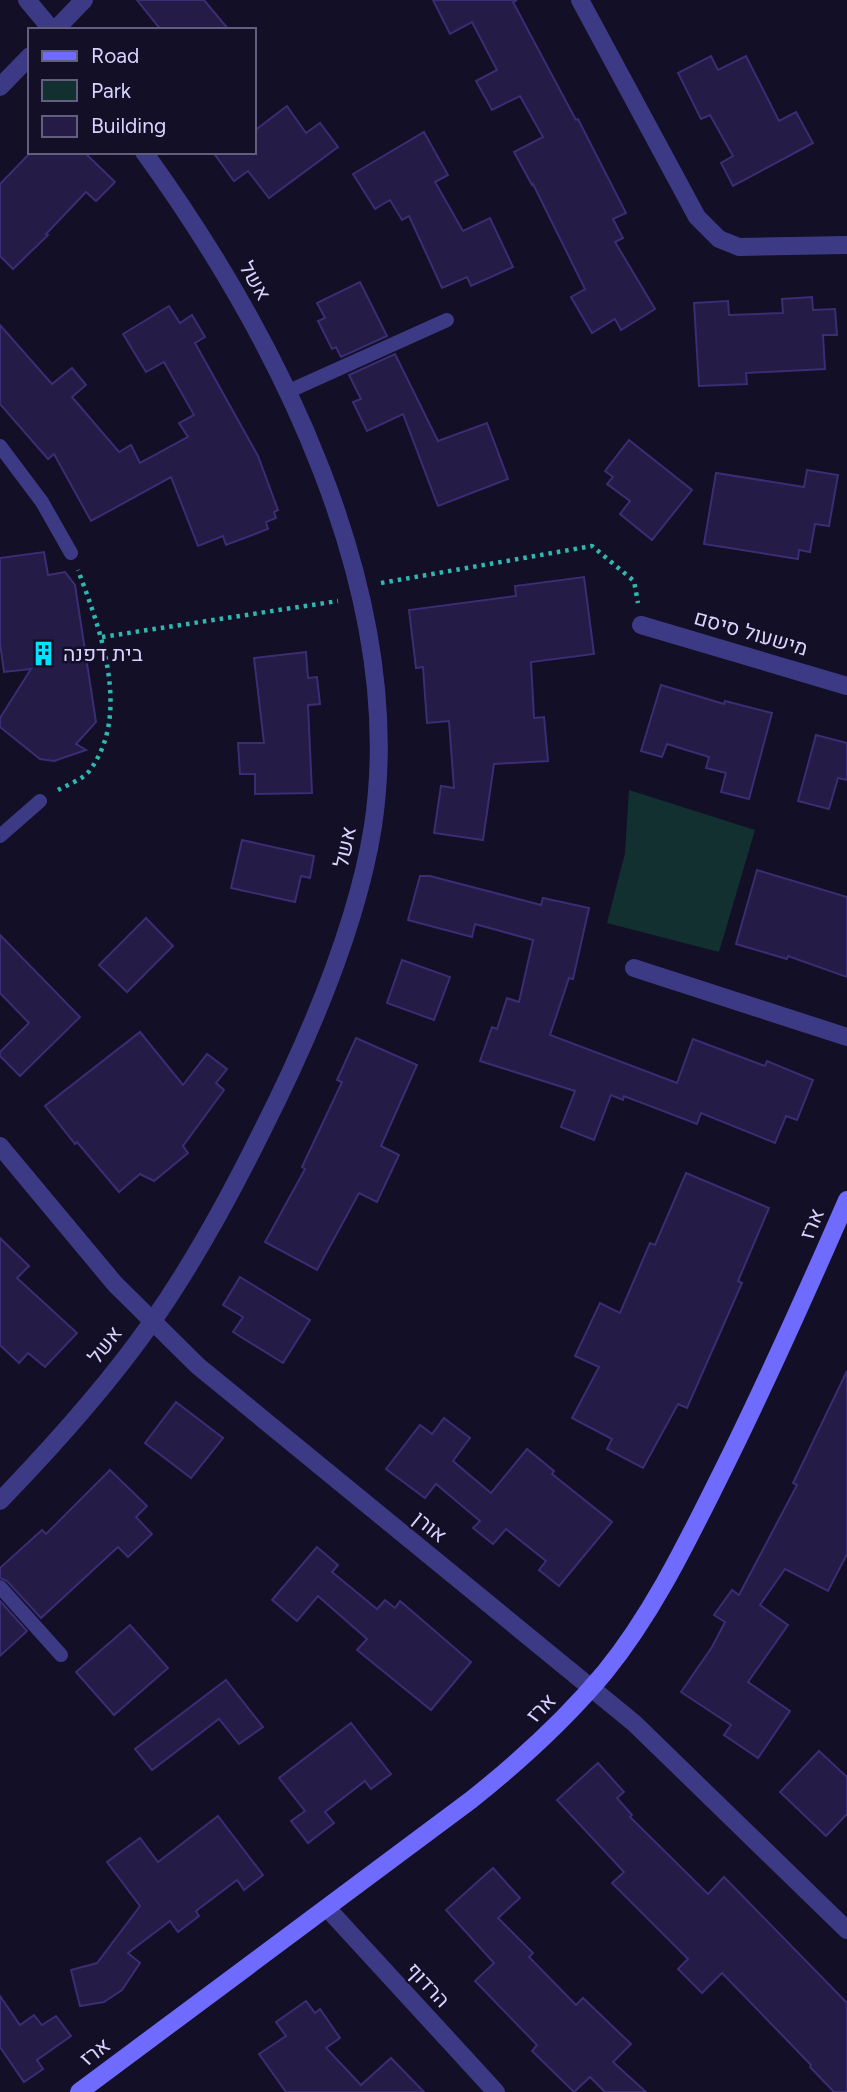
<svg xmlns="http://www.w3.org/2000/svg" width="847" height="2092" font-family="Figtree,Heebo,sans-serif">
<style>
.green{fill:#12302f}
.building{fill:#241b47;stroke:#3b2d73;stroke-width:2}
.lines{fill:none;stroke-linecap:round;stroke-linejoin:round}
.path{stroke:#2fb8b0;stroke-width:4.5;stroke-dasharray:3.5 5;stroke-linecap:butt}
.lane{stroke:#3d3a85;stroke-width:14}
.street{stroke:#3d3a85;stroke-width:18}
.secondary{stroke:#6f6bff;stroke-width:18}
.labels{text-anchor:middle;stroke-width:5;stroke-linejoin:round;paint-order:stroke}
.street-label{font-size:21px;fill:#d9d4ff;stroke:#130f26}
.poi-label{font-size:21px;fill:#d9d4ff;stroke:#130f26;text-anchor:start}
</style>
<rect width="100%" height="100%" fill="#130f26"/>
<path class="green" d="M 629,790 L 755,830 L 719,952 L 607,923 L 625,853 Z"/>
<g class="building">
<path d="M 137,0 L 204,0 L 229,30 L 161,30 Z"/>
<path d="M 433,0 L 517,0 L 513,2 L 538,49 L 576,120 L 578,119 L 626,213 L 613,219 L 623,238 L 615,242 L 655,309 L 621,330 L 615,319 L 592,333 L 571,297 L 585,289 L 533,184 L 532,185 L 514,152 L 543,137 L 520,96 L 492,110 L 476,81 L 497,70 L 472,22 L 450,34 Z"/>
<path d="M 711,56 L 718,70 L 746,56 L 779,121 L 796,112 L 813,143 L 733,186 L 721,163 L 733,156 L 710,115 L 701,119 L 678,73 Z"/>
<path d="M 287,106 L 306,133 L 320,123 L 338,147 L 269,198 L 248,171 L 234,181 L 213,152 L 254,152 L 254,131 Z"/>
<path d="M 424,132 L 448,175 L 435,182 L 463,231 L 490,218 L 513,267 L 471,286 L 467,277 L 442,288 L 409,216 L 402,220 L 390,200 L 375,209 L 353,174 Z"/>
<path d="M 31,152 L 84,152 L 115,182 L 96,201 L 86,192 L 46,234 L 48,235 L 13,269 L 0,256 L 0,184 Z"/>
<path d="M 360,282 L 387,336 L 341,357 L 336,347 L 332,349 L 318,321 L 325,318 L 317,303 Z"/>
<path d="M 812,297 L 813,310 L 835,309 L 837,335 L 823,335 L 825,369 L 746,373 L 747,384 L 699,386 L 694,303 L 728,301 L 729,315 L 783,313 L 782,299 Z"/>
<path d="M 169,306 L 180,323 L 192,315 L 205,337 L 195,343 L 258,456 L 278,510 L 274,512 L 276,518 L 266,522 L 268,529 L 226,545 L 223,536 L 198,546 L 171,477 L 91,521 L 54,454 L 48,459 L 0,404 L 0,325 L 52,384 L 72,368 L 86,385 L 72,397 L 119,452 L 131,445 L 140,463 L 188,437 L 179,423 L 194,415 L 164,362 L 146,372 L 123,334 Z"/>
<path d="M 395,354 L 438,441 L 487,423 L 508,479 L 438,506 L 403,414 L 367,431 L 353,402 L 361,399 L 349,375 Z"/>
<path d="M 629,440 L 692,490 L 652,540 L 620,514 L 630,501 L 607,484 L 613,477 L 605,471 Z"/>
<path d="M 807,470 L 838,475 L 829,526 L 815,524 L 810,552 L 799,550 L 798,559 L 704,544 L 716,473 L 804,487 Z"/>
<path d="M 44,552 L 48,575 L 65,572 L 75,585 L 96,722 L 76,744 L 86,750 L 54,761 L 40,759 L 0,727 L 0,718 L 31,669 L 4,672 L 0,643 L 0,558 Z"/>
<path d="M 584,577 L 594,654 L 531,662 L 534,718 L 544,717 L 548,761 L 494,764 L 483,840 L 434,833 L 441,786 L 454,788 L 449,721 L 427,723 L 423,667 L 416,668 L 409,610 L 516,596 L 515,586 Z"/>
<path d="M 306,652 L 308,678 L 317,677 L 320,704 L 308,705 L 312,793 L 255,794 L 255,774 L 240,774 L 238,743 L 264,743 L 254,658 Z"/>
<path d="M 661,685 L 724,704 L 725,701 L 772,713 L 749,799 L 721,792 L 726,773 L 706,768 L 709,757 L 667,744 L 662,757 L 641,751 Z"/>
<path d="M 816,735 L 847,743 L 847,780 L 838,778 L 829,809 L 798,801 Z"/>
<path d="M 242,840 L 314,856 L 310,878 L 301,876 L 295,902 L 231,888 Z"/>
<path d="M 757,870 L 847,897 L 847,977 L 788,956 L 787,959 L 736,944 Z"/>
<path d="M 420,876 L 430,876 L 541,905 L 543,898 L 589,908 L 573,979 L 569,978 L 550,1035 L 677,1083 L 693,1039 L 765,1066 L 767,1061 L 813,1080 L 797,1120 L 786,1116 L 775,1143 L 701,1113 L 697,1124 L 624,1096 L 623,1100 L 611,1095 L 594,1140 L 561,1127 L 575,1091 L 480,1061 L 492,1027 L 497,1029 L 507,998 L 519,1002 L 533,940 L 475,924 L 472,937 L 408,920 Z"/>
<path d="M 146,918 L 173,946 L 127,992 L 99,965 Z"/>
<path d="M 0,935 L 80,1017 L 20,1076 L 0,1056 L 0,1052 L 29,1023 L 0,993 Z"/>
<path d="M 402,960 L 450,977 L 434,1020 L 387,1003 Z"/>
<path d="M 140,1032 L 183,1085 L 207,1054 L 227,1069 L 216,1083 L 224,1090 L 183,1146 L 188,1153 L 154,1181 L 140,1174 L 119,1192 L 77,1142 L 75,1144 L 45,1106 Z"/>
<path d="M 356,1038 L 417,1065 L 381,1146 L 399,1155 L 377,1202 L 359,1193 L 317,1270 L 265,1242 L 305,1169 L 302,1167 L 342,1082 L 337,1080 Z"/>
<path d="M 686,1173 L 769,1208 L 738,1281 L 742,1283 L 687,1408 L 678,1404 L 643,1468 L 607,1449 L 612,1439 L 572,1418 L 599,1367 L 575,1356 L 600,1303 L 620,1313 L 650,1243 L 655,1245 Z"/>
<path d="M 0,1238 L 29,1266 L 17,1278 L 77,1333 L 45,1367 L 28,1353 L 19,1363 L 0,1345 Z"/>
<path d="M 240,1277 L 310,1320 L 283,1363 L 233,1332 L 243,1317 L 223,1305 Z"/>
<path d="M 847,1371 L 847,1554 L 828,1591 L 785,1569 L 760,1605 L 788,1625 L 748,1682 L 790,1711 L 758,1758 L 724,1735 L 731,1725 L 681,1692 L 712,1647 L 725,1622 L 714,1615 L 732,1590 L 739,1595 L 797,1485 L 793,1483 Z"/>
<path d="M 176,1402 L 223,1438 L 191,1478 L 145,1443 Z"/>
<path d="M 444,1418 L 470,1438 L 453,1461 L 491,1493 L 527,1449 L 554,1471 L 552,1474 L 612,1522 L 559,1586 L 539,1570 L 546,1561 L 506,1529 L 493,1544 L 473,1528 L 480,1521 L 436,1484 L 425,1498 L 386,1469 L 420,1425 L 432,1434 Z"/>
<path d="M 110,1470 L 147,1506 L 136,1517 L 152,1534 L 128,1557 L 118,1547 L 41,1618 L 7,1581 L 0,1578 L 0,1568 L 42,1530 L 46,1534 Z"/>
<path d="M 317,1547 L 338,1565 L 332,1572 L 377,1609 L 385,1600 L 395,1608 L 400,1601 L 471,1662 L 431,1710 L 357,1650 L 367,1639 L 318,1596 L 297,1621 L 272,1600 Z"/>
<path d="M 0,1601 L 27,1631 L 0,1656 Z"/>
<path d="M 130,1625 L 168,1668 L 114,1715 L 76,1672 Z"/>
<path d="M 226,1680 L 263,1727 L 239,1744 L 219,1719 L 152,1770 L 135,1749 Z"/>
<path d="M 351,1723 L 391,1774 L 371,1789 L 365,1781 L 325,1812 L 334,1823 L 308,1843 L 291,1821 L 305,1811 L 279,1778 Z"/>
<path d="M 819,1751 L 847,1777 L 847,1814 L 826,1836 L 780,1792 Z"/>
<path d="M 598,1763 L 624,1792 L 617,1798 L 632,1815 L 630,1817 L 708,1894 L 724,1877 L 847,2003 L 847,2092 L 834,2092 L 810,2067 L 811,2065 L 722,1973 L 702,1993 L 678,1969 L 688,1959 L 612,1883 L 624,1872 L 557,1800 Z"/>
<path d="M 218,1816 L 263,1875 L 244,1890 L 237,1880 L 196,1911 L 199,1916 L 178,1932 L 170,1921 L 128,1953 L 140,1963 L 122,1990 L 104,2002 L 80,2006 L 71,1970 L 97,1963 L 140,1906 L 107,1862 L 140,1838 L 158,1862 Z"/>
<path d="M 493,1868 L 520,1898 L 498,1918 L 533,1953 L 529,1957 L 576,2005 L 583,1998 L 631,2044 L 613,2062 L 646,2092 L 605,2092 L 590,2077 L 574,2092 L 532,2051 L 537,2045 L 475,1981 L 494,1963 L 446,1910 Z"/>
<path d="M 0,1996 L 20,2025 L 34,2015 L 42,2025 L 56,2016 L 71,2036 L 37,2060 L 43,2069 L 24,2082 L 0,2047 Z"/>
<path d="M 306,2001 L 315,2013 L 320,2009 L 340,2038 L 326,2048 L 361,2085 L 391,2058 L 424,2092 L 286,2092 L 259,2054 L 286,2036 L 276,2022 Z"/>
</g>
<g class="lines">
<g class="path">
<path d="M 381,583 L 592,546 L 634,581 L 638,603"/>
<path d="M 102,637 L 338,601"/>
<path d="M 58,790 C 67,785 84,779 90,770 C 132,713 100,629 78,570"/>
</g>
<g class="lane">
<path d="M 287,392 L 447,320"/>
<path d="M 0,446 L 42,502 L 71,553"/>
<path d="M 0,836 L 40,801"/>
<path d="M 0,1587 L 61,1655"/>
</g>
<g class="street">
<path d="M 27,0 L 52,30"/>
<path d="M 580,0 L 697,217 L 719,239 L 739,247 L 847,245"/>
<path d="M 55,30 L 84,0"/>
<path d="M 0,87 L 30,56"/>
<path d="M 641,625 L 847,686"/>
<path d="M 634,968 L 847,1037"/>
<path d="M 0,1146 L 115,1284 L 198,1366 L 634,1723 L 847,1930"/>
<path d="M 0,1501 C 54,1445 108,1385 152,1322 C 194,1262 230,1196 262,1131 C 308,1040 357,927 373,826 C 408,592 277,336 144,152"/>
<path d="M 327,1908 L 496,2092"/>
</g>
<path class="secondary" d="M 79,2092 L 471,1800 C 520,1761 565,1720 605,1672 C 652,1614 685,1546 718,1480 C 764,1388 806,1294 847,1200"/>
</g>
<defs>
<symbol id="building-bare" viewBox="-9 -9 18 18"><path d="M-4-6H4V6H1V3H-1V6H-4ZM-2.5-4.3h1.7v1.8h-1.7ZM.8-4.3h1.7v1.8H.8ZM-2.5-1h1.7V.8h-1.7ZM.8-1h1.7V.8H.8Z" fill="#00e5ff" stroke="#130f26" stroke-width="2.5" paint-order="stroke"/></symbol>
</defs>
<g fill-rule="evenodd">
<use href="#building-bare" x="26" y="636" width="35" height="35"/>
</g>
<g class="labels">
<g class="street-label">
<text transform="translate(255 281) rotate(60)" y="7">אשל</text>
<text transform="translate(751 633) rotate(16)" y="7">מישעול סיסם</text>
<text transform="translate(345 847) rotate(-78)" y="7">אשל</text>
<text transform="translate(812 1224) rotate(-67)" y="7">ארז</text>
<text transform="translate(105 1345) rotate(-52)" y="7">אשל</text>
<text transform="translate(430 1527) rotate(39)" y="7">אורן</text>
<text transform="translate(541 1708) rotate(-45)" y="7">ארז</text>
<text transform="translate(428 1985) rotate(47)" y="7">הרדוף</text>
<text transform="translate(95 2052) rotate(-37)" y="7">ארז</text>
</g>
<g class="poi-label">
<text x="63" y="661">בית דפנה</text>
</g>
</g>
<rect x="28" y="28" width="228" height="126" fill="#130f26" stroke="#625e7d" stroke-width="2"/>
<rect x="42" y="51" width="35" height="10" fill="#6f6bff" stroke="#625e7d" stroke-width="2"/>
<text x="91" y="63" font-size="21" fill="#d9d4ff">Road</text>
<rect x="42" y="80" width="35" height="21" fill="#12302f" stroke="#625e7d" stroke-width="2"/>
<text x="91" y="98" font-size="21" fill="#d9d4ff">Park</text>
<rect x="42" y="116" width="35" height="21" fill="#241b47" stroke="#625e7d" stroke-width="2"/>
<text x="91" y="133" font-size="21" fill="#d9d4ff">Building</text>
</svg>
